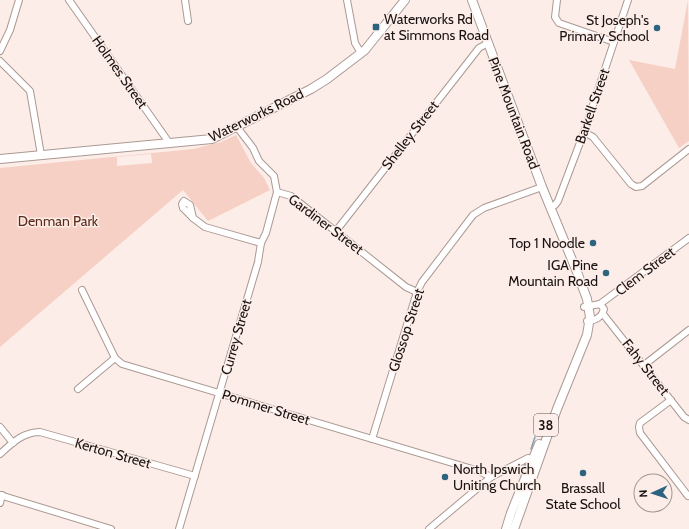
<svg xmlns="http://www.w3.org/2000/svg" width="689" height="529" font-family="Cabin,sans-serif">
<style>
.green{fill:#f6d0c4;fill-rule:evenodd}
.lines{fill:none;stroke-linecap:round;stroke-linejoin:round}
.stream{stroke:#7fa1b4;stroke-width:1.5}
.minor-casing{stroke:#ab9993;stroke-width:8}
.major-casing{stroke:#ab9993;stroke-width:10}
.minor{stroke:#fff;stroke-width:6}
.major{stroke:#fff;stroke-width:8}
.poi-dot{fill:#2c637e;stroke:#fdede8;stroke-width:1.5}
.labels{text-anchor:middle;stroke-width:3;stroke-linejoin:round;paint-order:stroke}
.shield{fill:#fdede8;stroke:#5d5452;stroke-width:1}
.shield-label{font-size:13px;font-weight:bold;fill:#191311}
.poi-label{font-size:14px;fill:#191311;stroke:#fdede8;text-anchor:end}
.street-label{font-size:14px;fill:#191311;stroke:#fdede8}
.park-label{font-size:14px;fill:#5c2a1a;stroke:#fdede8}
</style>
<rect width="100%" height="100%" fill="#fdede8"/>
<g class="green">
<path d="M 688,0 L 689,141 L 679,148 L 629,60 L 675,69 Z"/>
<path d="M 236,135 L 251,163 L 264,178 L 270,190 L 208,221 L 183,190 L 0,347 L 0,168 L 193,149 L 221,142 ZM 151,154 L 152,163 L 117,166 L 117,157 Z"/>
</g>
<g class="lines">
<g class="stream">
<path d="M 531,449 L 535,437"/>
<path d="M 520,475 L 525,464"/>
</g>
<defs>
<g id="minor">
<path d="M 69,0 L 170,144"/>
<path d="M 185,0 L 188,21"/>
<path d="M 347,0 L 355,43 L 361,53"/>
<path d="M 557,0 L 555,17 L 559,23 L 614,42"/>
<path d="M 0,51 L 10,30 L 19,0"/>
<path d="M 0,61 L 30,91 L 41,155"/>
<path d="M 237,127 L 253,148 L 259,161 L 274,176 L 277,192 L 291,196 L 406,287 L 417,292"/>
<path d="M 584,132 L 593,137 L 631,184 L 636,187 L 642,186 L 689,149"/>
<path d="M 184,201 L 190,205 L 193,218 L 183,208 L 182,204 Z"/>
<path d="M 550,208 L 555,205 L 558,201 L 584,132 L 628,0"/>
<path d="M 193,218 L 205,227 L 261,243"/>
<path d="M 336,231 L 479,48 L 488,43"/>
<path d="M 82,290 L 115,358 L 122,364 L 479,471 L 491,477"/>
<path d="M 600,304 L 689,238"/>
<path d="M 584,307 L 600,304 L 604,309 C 602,317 595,321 587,321"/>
<path d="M 603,314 L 684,417 L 689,420"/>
<path d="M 644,365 L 689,330"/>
<path d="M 78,389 L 115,358"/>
<path d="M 671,400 L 640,423 L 639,427 L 640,433 L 688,496"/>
<path d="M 0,427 L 13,443"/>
<path d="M 372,439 L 417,292 L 422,282 L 473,215 L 484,208 L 542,187"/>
<path d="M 0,454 C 12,443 23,432 40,432 L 195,476"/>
<path d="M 0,495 L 111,529"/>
<path d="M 0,503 L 2,495"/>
<path d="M 179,529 L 258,262 L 261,243 L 266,233 L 277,192"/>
<path d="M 429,529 L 491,477 L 528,458 L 537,460"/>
</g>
<g id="major">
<path d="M 472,0 L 542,187 L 577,272 L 587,299 L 590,317 L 587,335 L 557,409 L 514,529"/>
<path d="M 0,159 L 212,139 L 311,89 L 327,79 L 365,50 L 405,0"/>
<path d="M 506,529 L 511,513 L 539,444"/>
</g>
</defs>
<use href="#minor" class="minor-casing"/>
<use href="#major" class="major-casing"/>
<use href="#minor" class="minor"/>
<use href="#major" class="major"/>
</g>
<g class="poi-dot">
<rect x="372" y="23" width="8" height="8" rx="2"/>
<circle cx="657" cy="28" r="4"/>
<circle cx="593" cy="243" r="4"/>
<circle cx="606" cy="273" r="4"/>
<circle cx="583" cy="473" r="4"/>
<circle cx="445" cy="477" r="4"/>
</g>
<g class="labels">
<rect class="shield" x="534" y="414" width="24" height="22" rx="3"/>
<g class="shield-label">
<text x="546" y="430">38</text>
</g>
<g class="poi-label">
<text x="384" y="24" text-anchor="start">Waterworks Rd<tspan x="384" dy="16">at Simmons Road</tspan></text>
<text x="649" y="25">St Joseph's<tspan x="649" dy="16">Primary School</tspan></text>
<text x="585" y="248">Top 1 Noodle</text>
<text x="598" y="270">IGA Pine<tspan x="598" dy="16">Mountain Road</tspan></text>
<text x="453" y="474" text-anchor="start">North Ipswich<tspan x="453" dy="16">Uniting Church</tspan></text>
<text x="583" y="493" text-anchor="middle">Brassall<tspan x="583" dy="16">State School</tspan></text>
</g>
<g class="street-label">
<text transform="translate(120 72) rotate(55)" y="5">Holmes Street</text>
<text transform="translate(592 106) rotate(-71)" y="5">Barkell Street</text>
<text transform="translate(514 113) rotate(69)" y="5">Pine Mountain Road</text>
<text transform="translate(256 115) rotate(-26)" y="5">Waterworks Road</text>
<text transform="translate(410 135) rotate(-52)" y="5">Shelley Street</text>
<text transform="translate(326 224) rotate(37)" y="5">Gardiner Street</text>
<text transform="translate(645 271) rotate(-37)" y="5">Clem Street</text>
<text transform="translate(406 330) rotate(-72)" y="5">Glossop Street</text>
<text transform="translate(236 337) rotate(-74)" y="5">Currey Street</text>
<text transform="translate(646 367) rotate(52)" y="5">Fahy Street</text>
<text transform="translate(266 407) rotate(17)" y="5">Pommer Street</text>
<text transform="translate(113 453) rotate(16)" y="5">Kerton Street</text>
</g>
<g class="park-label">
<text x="58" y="226">Denman Park</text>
</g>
</g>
<g transform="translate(653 493) rotate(267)"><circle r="19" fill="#fdede8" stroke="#a29692"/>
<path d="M0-3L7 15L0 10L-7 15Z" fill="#2c637e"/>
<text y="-6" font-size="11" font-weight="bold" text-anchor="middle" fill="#191311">N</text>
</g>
</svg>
